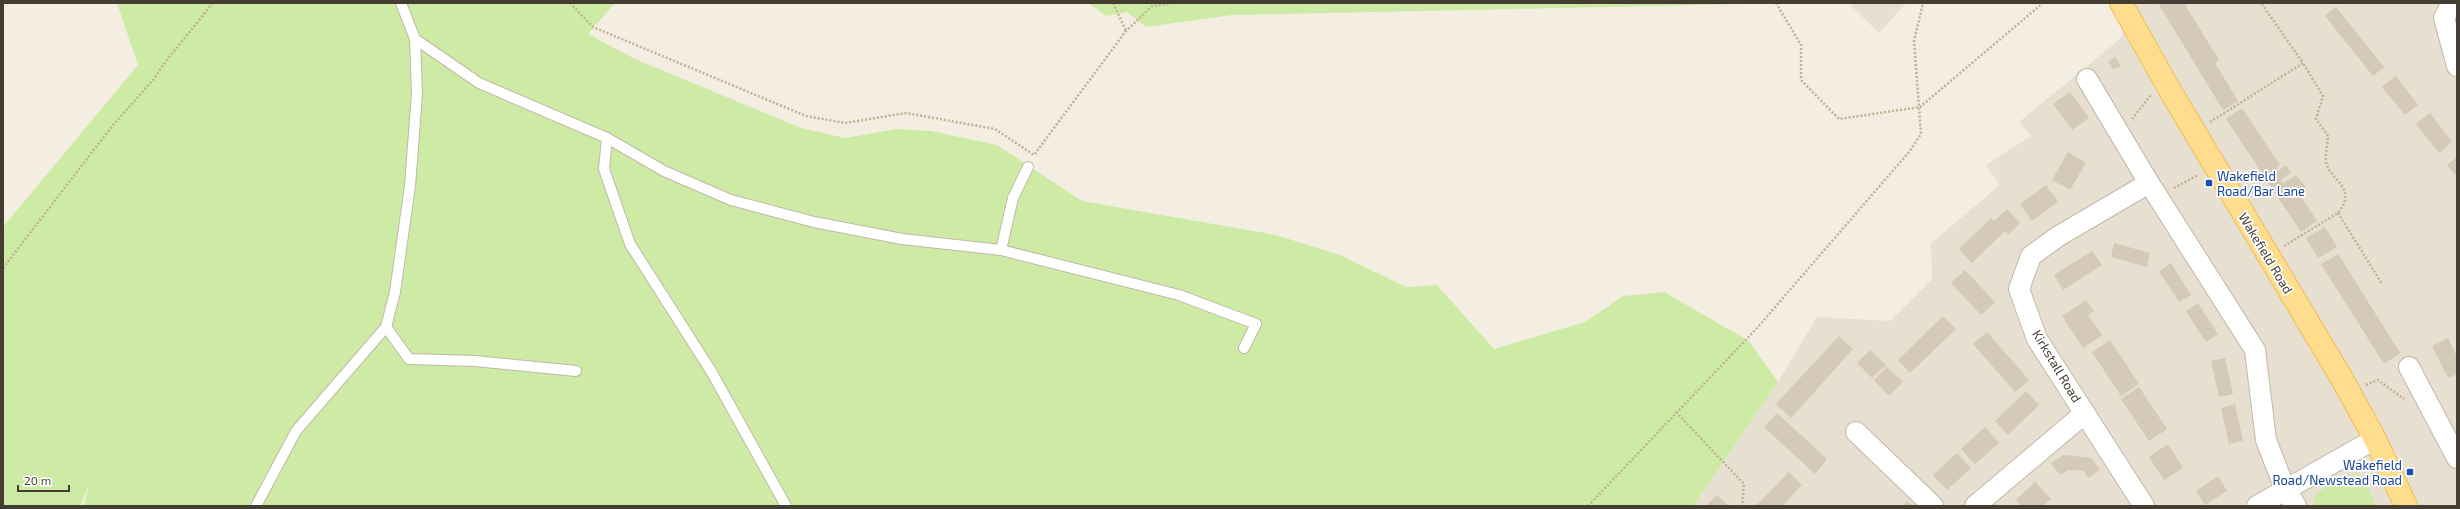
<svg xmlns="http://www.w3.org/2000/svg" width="2460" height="509" font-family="'Exo 2',sans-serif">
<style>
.residential{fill:#e7dfd0}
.green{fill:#ceeba6}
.building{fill:#d5c9b7}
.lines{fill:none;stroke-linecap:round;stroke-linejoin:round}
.lane-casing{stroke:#c2b8a7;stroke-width:12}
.street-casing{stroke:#c2b8a7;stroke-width:22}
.primary-casing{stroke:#eebd55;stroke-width:24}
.path{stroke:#c2b194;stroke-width:2.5;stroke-dasharray:2 2;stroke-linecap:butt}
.lane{stroke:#fff;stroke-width:10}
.street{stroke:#fff;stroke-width:20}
.primary{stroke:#ffdd8f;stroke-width:22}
.transit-dot{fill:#1a4fb4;stroke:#fff;stroke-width:1.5}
.labels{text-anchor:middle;stroke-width:3.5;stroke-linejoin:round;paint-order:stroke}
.transit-label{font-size:13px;fill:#164399;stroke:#fff;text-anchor:start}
.street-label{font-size:13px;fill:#453d32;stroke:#fff}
</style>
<rect width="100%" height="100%" fill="#f3ede2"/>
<g class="residential">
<path d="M 1848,3 L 1906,3 L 1879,33 Z"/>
<path d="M 2134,3 L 2457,3 L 2457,506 L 1693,506 L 1778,382 L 1817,317 L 1890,321 L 1932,279 L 1931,243 L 2000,185 L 1986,165 L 2031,136 L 2019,122 L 2120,39 Z"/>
</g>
<g class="green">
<path d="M 117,3 L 615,3 L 588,34 L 635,59 L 801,128 L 845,138 L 896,129 L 931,131 L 997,145 L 1082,201 L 1276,235 L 1340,255 L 1406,287 L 1437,285 L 1494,349 L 1585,322 L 1623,296 L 1664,292 L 1749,341 L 1778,382 L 1693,506 L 84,506 L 89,485 L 80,506 L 3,506 L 3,227 L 138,65 Z"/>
<path d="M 1089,3 L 1792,3 L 1232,15 L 1146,27 L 1127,12 L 1106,16 Z"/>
<path d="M 2352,474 L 2362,476 L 2377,506 L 2314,506 L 2316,495 L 2326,487 Z"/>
</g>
<g class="building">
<path d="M 2158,3 L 2184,3 L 2219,60 L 2215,63 L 2238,101 L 2223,110 Z"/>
<path d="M 2336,7 L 2384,67 L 2373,76 L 2325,16 Z"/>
<path d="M 2115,57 L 2121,66 L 2113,70 L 2108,62 Z"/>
<path d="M 2396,76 L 2418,105 L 2405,115 L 2382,87 Z"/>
<path d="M 2070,92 L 2089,118 L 2072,130 L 2053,104 Z"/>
<path d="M 2242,108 L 2280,165 L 2276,168 L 2278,171 L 2286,165 L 2291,173 L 2281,180 L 2283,183 L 2296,175 L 2306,187 L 2298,192 L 2317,221 L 2301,232 L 2226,119 Z"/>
<path d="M 2430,113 L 2452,142 L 2439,153 L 2416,124 Z"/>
<path d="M 2068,152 L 2086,163 L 2070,190 L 2052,180 Z"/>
<path d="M 2457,157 L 2457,177 L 2447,165 Z"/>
<path d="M 2046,185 L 2058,202 L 2032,221 L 2020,204 Z"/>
<path d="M 2007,209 L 2020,223 L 2008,235 L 2005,231 L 1972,263 L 1959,249 L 1991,218 L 1994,221 Z"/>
<path d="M 2325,227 L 2337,247 L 2318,258 L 2306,238 Z"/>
<path d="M 2114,243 L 2150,253 L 2147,267 L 2111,257 Z"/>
<path d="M 2092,251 L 2102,265 L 2063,290 L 2054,275 Z"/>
<path d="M 2338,254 L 2400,353 L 2384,364 L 2321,264 Z"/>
<path d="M 2171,263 L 2191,295 L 2179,302 L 2159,271 Z"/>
<path d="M 1965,270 L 1995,302 L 1981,315 L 1951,283 Z"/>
<path d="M 2086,300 L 2094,311 L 2088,315 L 2102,335 L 2083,348 L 2062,316 Z"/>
<path d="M 2198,303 L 2218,334 L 2206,342 L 2186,311 Z"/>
<path d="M 1943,316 L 1956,329 L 1910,373 L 1898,360 Z"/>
<path d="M 1987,332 L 2029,380 L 2015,392 L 1973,344 Z"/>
<path d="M 1839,336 L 1853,349 L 1791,418 L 1776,404 Z"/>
<path d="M 2448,338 L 2457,357 L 2457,374 L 2448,378 L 2432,346 Z"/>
<path d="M 2110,340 L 2139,384 L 2121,396 L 2092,352 Z"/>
<path d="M 1870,350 L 1886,365 L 1872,378 L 1857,363 Z"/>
<path d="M 2225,358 L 2233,394 L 2219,397 L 2211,361 Z"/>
<path d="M 1887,367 L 1903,382 L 1889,396 L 1874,380 Z"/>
<path d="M 2139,387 L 2167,429 L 2149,441 L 2121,399 Z"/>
<path d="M 2026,391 L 2039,405 L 2008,435 L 1995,421 Z"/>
<path d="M 2235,404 L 2243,441 L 2229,444 L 2221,408 Z"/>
<path d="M 1777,413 L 1827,459 L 1815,474 L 1764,427 Z"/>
<path d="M 1985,427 L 1999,443 L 1975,464 L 1961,449 Z"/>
<path d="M 2168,444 L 2183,468 L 2164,480 L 2149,457 Z"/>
<path d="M 1957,453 L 1971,468 L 1947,490 L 1933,475 Z"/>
<path d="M 2064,455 L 2091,458 L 2100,470 L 2088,478 L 2084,471 L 2068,470 L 2060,475 L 2051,463 Z"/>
<path d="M 1789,472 L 1802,485 L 1782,506 L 1756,506 Z"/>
<path d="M 2218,476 L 2227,491 L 2205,505 L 2196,491 Z"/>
<path d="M 2035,482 L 2051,499 L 2043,506 L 2022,506 L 2016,500 Z"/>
<path d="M 1717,495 L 1729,506 L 1706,506 Z"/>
<path d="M 1907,501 L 1912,506 L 1902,506 Z"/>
</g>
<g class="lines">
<defs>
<g id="lane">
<path d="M 401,3 L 415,39 L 479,83 L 607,138 L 664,171 L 731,200 L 814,222 L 902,239 L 1001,250 L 1179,295 L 1256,324 L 1244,348"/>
<path d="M 607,138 L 604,169 L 630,244 L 711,371 L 786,506"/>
<path d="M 1001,250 L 1013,198 L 1028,167"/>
<path d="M 386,327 L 409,359 L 475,361 L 576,371"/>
<path d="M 256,506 L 296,431 L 386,327 L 395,292 L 410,186 L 417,93 L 415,39"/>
</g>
<g id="street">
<path d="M 2452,3 L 2444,18 L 2457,66"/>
<path d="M 2087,79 L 2149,183 L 2255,350 L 2266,440 L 2285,489 L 2296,506"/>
<path d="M 2409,367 L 2457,458"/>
<path d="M 1856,432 L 1933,506"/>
<path d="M 1975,506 L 2085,413"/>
<path d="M 2144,506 L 2037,339 L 2019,289 L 2031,256 L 2057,237 L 2149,183"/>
<path d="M 2257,506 L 2375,439"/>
</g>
<path id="primary" d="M 2121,3 L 2172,94 L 2341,377 L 2375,439 L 2406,506"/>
</defs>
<use href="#lane" class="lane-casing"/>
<use href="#street" class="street-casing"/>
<use href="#primary" class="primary-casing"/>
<g class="path">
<path d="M 570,3 L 593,27 L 806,116 L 845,123 L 906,113 L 995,129 L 1034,155 L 1126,31 L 1152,6 L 1173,3"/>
<path d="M 1113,3 L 1126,31"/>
<path d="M 1776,3 L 1801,45 L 1801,80 L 1839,119 L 1920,107 L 2043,3"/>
<path d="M 2132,119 L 2151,95"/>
<path d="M 2210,122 L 2303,63 L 2261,3"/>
<path d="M 2174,188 L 2198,175"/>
<path d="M 2338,213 L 2382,284"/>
<path d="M 2284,246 L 2338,213 C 2359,187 2329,181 2326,161 C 2325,154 2328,144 2328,136 L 2316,119 L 2323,96 L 2303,63"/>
<path d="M 3,268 L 113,125 L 153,80 L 166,61 L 213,3"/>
<path d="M 2366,385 L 2378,380 L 2404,399"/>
<path d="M 1676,412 L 1744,484 L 1742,506"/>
<path d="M 1588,506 L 1757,328 L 1909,152 L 1921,134 L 1914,41 L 1923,3"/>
</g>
<use href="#lane" class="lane"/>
<use href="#street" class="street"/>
<use href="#primary" class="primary"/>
</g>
<g class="transit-dot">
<rect x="2205" y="179" width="8" height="8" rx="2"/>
<rect x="2406" y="468" width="8" height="8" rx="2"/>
</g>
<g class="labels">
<g class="transit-label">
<text x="2217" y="181">Wakefield<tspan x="2217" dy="15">Road/Bar Lane</tspan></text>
<text x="2402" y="470" text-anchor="end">Wakefield<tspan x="2402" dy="15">Road/Newstead Road</tspan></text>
</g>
<g class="street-label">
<text transform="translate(2266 253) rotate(59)" y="5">Wakefield Road</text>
<text transform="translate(2057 366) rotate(59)" y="5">Kirkstall Road</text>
</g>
</g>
<rect width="2460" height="509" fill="none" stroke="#453d32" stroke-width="8"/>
<path d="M18 485v6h51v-6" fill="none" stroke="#453d32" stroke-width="2"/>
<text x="24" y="485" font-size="12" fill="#453d32" stroke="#ffffff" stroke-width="3" paint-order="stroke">20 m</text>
</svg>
